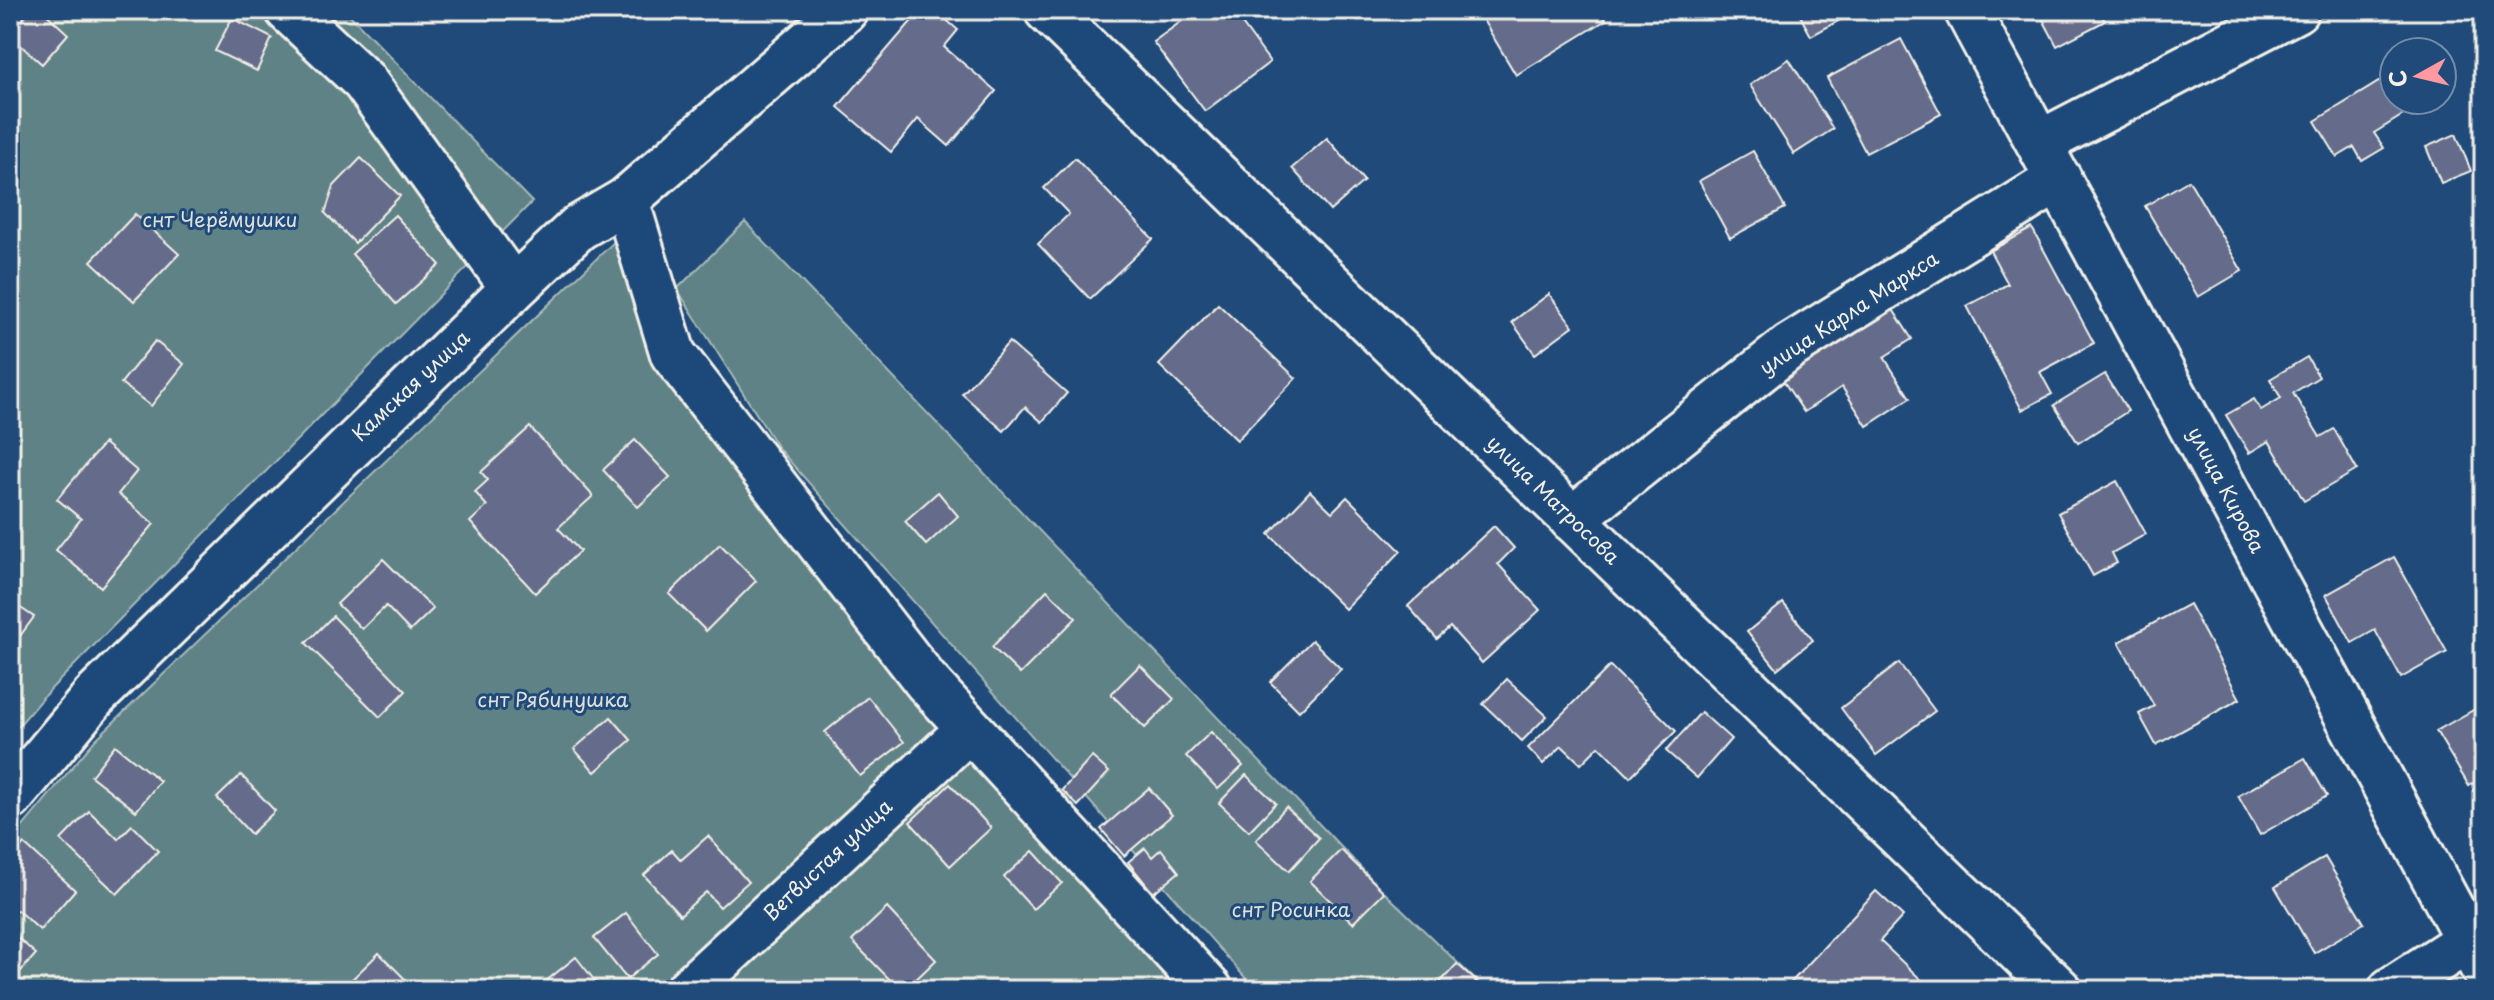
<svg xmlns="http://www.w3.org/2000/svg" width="2494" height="1000" font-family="'Playpen Sans',sans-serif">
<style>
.green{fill:#5e8286;stroke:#a9bab7;stroke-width:2}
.building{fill:#656c8b;stroke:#f4f1e8;stroke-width:2}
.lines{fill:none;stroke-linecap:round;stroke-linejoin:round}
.minor-casing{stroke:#f4f1e8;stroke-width:50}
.minor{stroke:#1f4a7a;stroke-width:44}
.labels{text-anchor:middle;stroke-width:6;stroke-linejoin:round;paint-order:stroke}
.park-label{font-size:20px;fill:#dee0d9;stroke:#1f4a7a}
.street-label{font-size:20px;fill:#f4f1e8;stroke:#1f4a7a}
</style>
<rect width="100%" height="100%" fill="#1f4a7a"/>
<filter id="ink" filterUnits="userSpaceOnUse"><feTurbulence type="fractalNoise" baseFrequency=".0125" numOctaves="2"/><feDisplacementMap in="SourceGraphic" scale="16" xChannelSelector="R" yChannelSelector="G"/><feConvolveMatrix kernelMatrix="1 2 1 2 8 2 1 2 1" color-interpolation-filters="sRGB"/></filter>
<g filter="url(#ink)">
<g class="green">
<path d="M 10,10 L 345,10 L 532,202 L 43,697 L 10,736 Z"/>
<path d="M 745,222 L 1384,892 L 1486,990 L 1256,990 L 778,448 L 677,289 Z"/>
<path d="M 617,239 L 917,700 L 1180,990 L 10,990 L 10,842 L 95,740 Z"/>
</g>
<g class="building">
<path d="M 30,10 L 42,10 L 68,34 L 42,64 L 10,36 Z"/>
<path d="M 921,10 L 935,10 L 958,30 L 944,47 L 996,91 L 949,146 L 918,119 L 891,152 L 838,107 Z"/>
<path d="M 1197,10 L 1232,10 L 1270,62 L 1205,111 L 1153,42 Z"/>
<path d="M 1477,10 L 1600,10 L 1606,20 L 1516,75 Z"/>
<path d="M 1797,10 L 1858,10 L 1811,36 Z"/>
<path d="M 2038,10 L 2099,10 L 2105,21 L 2057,46 Z"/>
<path d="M 232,18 L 272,38 L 257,71 L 215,51 Z"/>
<path d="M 1901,39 L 1941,114 L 1866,153 L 1827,78 Z"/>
<path d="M 1789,59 L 1833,129 L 1794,154 L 1750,85 Z"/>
<path d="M 2382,80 L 2403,115 L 2374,133 L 2384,148 L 2362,161 L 2354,147 L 2337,157 L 2315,121 Z"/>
<path d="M 2456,134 L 2471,171 L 2441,183 L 2426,147 Z"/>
<path d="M 1327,138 L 1364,181 L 1330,211 L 1292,168 Z"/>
<path d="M 1753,151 L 1785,208 L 1730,238 L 1699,181 Z"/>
<path d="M 361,158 L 400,196 L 355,243 L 325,213 L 334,186 Z"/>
<path d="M 1075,158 L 1153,239 L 1090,299 L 1038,244 L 1069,214 L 1044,188 Z"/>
<path d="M 2189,180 L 2242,271 L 2198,297 L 2145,206 Z"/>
<path d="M 135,214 L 179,254 L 134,301 L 91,261 Z"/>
<path d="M 395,215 L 440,265 L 396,304 L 352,254 Z"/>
<path d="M 2032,228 L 2094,343 L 2040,372 L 2052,394 L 2022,410 L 1967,306 L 2008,284 L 1990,251 Z"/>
<path d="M 1549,294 L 1573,326 L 1535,354 L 1512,322 Z"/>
<path d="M 1218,304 L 1296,378 L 1237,440 L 1159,365 Z"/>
<path d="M 1892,308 L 1912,339 L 1884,357 L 1910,398 L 1867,426 L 1842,387 L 1804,412 L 1782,379 Z"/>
<path d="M 155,341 L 184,364 L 151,406 L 121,383 Z"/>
<path d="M 1009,342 L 1067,393 L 1042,422 L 1025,407 L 1004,431 L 962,394 Z"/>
<path d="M 2307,357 L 2319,377 L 2293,393 L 2320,437 L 2334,429 L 2357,470 L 2304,501 L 2269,441 L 2249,453 L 2226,415 L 2254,399 L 2261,410 L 2281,398 L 2270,379 Z"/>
<path d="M 2105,374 L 2128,411 L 2078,443 L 2054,405 Z"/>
<path d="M 530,427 L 593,496 L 558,528 L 580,551 L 535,593 L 470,522 L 487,506 L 475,492 L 488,480 L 481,472 Z"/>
<path d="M 635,440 L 670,477 L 638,507 L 603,470 Z"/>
<path d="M 104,443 L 137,471 L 118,494 L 154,524 L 101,587 L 56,550 L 81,519 L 57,499 Z"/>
<path d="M 2117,481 L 2146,534 L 2112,553 L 2117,563 L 2093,576 L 2058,513 Z"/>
<path d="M 1310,491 L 1332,512 L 1347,497 L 1401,551 L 1345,609 L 1269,534 Z"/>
<path d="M 938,492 L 958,516 L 926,545 L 905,521 Z"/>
<path d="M 1494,526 L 1514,548 L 1498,564 L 1540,610 L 1482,663 L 1450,627 L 1437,639 L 1408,606 Z"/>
<path d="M 720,544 L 756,581 L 706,631 L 669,594 Z"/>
<path d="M 2394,557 L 2447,652 L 2401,678 L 2375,630 L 2352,643 L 2326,595 Z"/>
<path d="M 383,559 L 433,609 L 410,631 L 386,606 L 362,629 L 337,604 Z"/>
<path d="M 1047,590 L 1076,618 L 1020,674 L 992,647 Z"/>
<path d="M 10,601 L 34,617 L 11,648 L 10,648 Z"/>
<path d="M 1783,603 L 1813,640 L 1777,669 L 1747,632 Z"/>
<path d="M 2189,604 L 2240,699 L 2156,745 L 2139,714 L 2154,706 L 2119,642 Z"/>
<path d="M 333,616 L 406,691 L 380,717 L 306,643 Z"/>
<path d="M 1312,640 L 1341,669 L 1299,711 L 1270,682 Z"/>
<path d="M 1899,663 L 1935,711 L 1876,755 L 1841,708 Z"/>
<path d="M 1140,665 L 1174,699 L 1145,728 L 1111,694 Z"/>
<path d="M 1610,666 L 1676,731 L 1630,777 L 1599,746 L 1581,764 L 1562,746 L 1543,764 L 1528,748 Z"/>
<path d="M 1507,679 L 1547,716 L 1522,741 L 1483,704 Z"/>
<path d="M 868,697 L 904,742 L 860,776 L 825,732 Z"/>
<path d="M 2475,709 L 2484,724 L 2484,776 L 2469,786 L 2436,731 Z"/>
<path d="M 1701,712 L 1731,739 L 1697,778 L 1666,751 Z"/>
<path d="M 611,717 L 631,740 L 595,772 L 574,749 Z"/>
<path d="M 1211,732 L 1243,766 L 1218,789 L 1186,756 Z"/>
<path d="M 115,745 L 160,781 L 136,811 L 91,776 Z"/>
<path d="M 1092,757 L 1109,772 L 1078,806 L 1062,790 Z"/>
<path d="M 2305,758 L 2327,796 L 2260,835 L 2238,796 Z"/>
<path d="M 241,775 L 275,811 L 251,834 L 217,798 Z"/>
<path d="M 1246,775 L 1276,803 L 1249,831 L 1219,803 Z"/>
<path d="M 950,784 L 991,828 L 950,866 L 910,822 Z"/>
<path d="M 1149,788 L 1172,815 L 1124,856 L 1101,829 Z"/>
<path d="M 1286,807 L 1319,838 L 1289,871 L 1256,840 Z"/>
<path d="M 89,811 L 118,839 L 132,825 L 158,851 L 117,894 L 61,840 Z"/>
<path d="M 708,836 L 748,882 L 720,907 L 706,892 L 680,915 L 644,875 L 672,850 L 681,860 Z"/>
<path d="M 24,844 L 75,890 L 40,930 L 17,910 L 10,917 L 10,860 Z"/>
<path d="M 1145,848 L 1152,857 L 1161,849 L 1179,872 L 1153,893 L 1128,862 Z"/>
<path d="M 1341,850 L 1384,892 L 1353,923 L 1310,881 Z"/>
<path d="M 1033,851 L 1062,883 L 1033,909 L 1004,877 Z"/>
<path d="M 2325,857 L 2364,923 L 2314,953 L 2275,887 Z"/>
<path d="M 1876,891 L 1903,916 L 1880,941 L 1930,988 L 1784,990 Z"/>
<path d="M 887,908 L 936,960 L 905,990 L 900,990 L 852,941 Z"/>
<path d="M 626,913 L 658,954 L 627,979 L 594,938 Z"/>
<path d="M 10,931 L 36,954 L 12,981 L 10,979 Z"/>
<path d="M 379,953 L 412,986 L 408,990 L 341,990 Z"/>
<path d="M 576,957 L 602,990 L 535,990 Z"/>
<path d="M 1457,964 L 1486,990 L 1433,990 Z"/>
</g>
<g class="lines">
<defs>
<g id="minor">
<path d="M 288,10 L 364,81 L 506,278 L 511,291"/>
<path d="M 1047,10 L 2059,990"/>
<path d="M 1967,10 L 2484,970"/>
<path d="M 2040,143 L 2296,10"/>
<path d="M 626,200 L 673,354 L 926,681 L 1210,990"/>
<path d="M 1572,519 L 1789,347 L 2059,179"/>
<path d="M 10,798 L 94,697 L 511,291 L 578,228 L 626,200 L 845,10"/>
<path d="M 688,990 L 969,729"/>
<path d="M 2391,990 L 2484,930"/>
</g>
</defs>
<use href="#minor" class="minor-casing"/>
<use href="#minor" class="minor"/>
</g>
</g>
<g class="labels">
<g class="park-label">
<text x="220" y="227">снт Черёмушки</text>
<text x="553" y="707">снт Рябинушка</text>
<text x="1291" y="917">снт Росинка</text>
</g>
<g class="street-label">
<text transform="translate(1849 313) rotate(-33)" y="7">улица Карла Маркса</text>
<text transform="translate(411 386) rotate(-43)" y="7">Камская улица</text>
<text transform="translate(2226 490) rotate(62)" y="7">улица Кирова</text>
<text transform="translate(1553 500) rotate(44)" y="7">улица Матросова</text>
<text transform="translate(828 860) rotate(-43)" y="7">Ветвистая улица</text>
</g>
</g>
<rect width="2494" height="1000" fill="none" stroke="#1f4a7a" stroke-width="40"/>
<rect x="20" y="20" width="2454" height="960" fill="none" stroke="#f4f1e8" stroke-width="3" filter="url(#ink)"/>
<g transform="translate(2418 76) rotate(262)"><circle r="38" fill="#1f4a7a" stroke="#748da6" stroke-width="2"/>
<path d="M0-6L14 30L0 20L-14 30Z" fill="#ff9aa2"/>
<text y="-12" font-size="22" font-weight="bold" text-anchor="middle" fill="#f4f1e8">С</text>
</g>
</svg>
